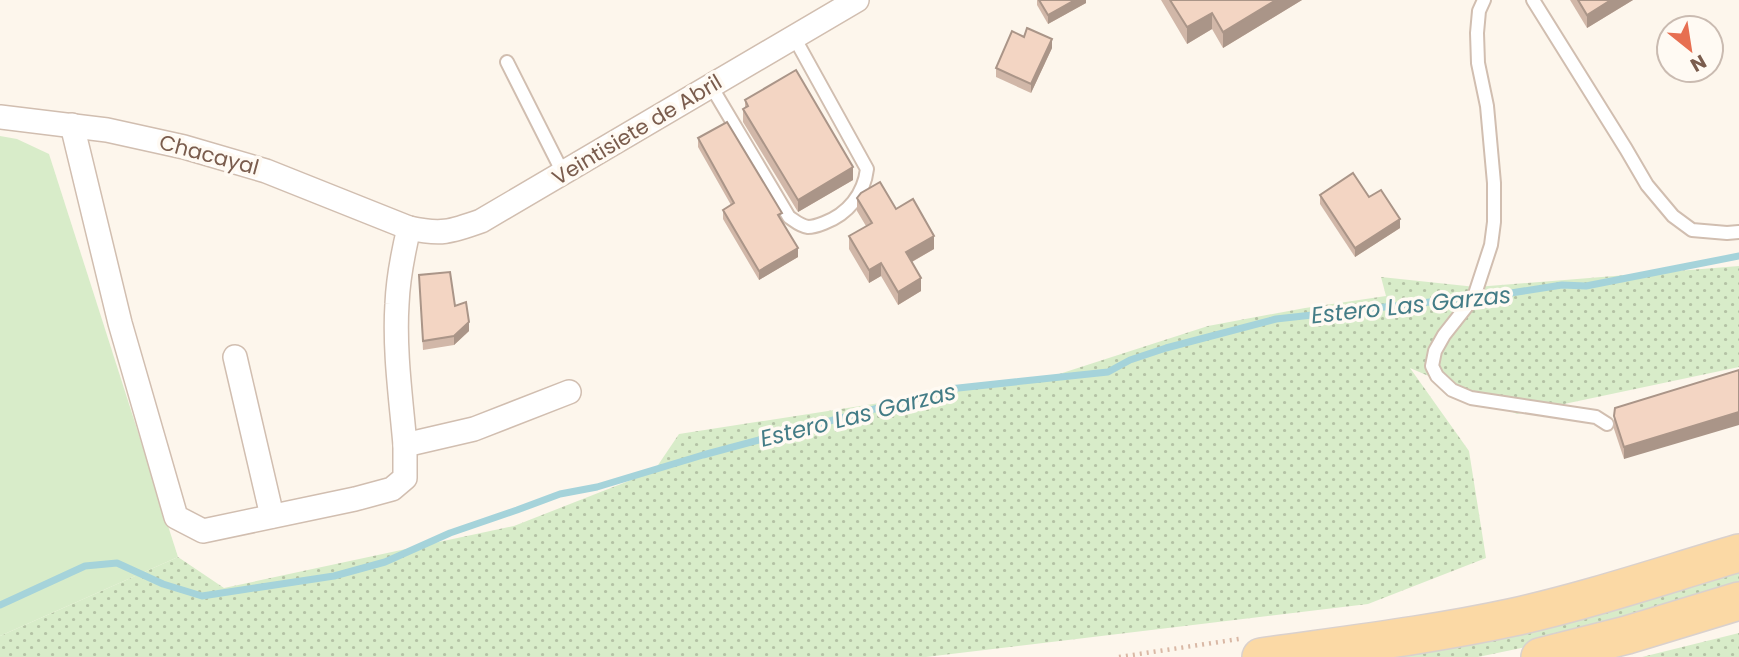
<svg xmlns="http://www.w3.org/2000/svg" width="1739" height="657" font-family="Poppins,sans-serif">
<style>
.grass{fill:url(#grass-dots)}
.green{fill:#d8ecc9}
.lines{fill:none;stroke-linecap:round;stroke-linejoin:round}
.stream{stroke:#a5d3da;stroke-width:7}
.lane-casing{stroke:#d1beb0;stroke-width:16}
.street-casing{stroke:#d1beb0;stroke-width:26}
.primary-casing{stroke:#dad1cd;stroke-width:40}
.path{stroke:#d9b8a5;stroke-width:4.5;stroke-dasharray:2 5;stroke-linecap:butt}
.lane{stroke:#fff;stroke-width:12}
.street{stroke:#fff;stroke-width:23}
.primary{stroke:#fbd9a5;stroke-width:37}
.wall{fill:#d1b7a8}
.shaded-wall{fill:#aa9588}
.building{fill:#f3d5c3;stroke:#aa9588;stroke-width:2}
.labels{text-anchor:middle;stroke-width:7;stroke-linejoin:round;paint-order:stroke}
.street-label{font-size:21px;fill:#7a5c4d;stroke:#fffaf3}
.water-label{font-size:23px;font-style:italic;fill:#437c86;stroke:#fffaf3}
</style>
<defs>
<pattern id="grass-dots" width="8" height="8" patternUnits="userSpaceOnUse" patternTransform="scale(1.75)"><rect width="8" height="8" fill="#d8ecc9"/><path d="M2 2h.1M6 6h.1" fill="none" stroke="#b4c2a5" stroke-width="1.8" stroke-linecap="round"/></pattern>
</defs>
<rect width="100%" height="100%" fill="#fdf6ec"/>
<g class="grass">
<path d="M 1739,266 L 1739,367 L 1517,414 L 1410,368 L 1469,451 L 1486,558 L 1368,604 L 926,657 L 0,657 L 0,636 L 178,557 L 224,588 L 514,526 L 654,471 L 679,434 L 1053,376 L 1208,326 L 1305,308 L 1386,296 L 1381,277 L 1476,287 Z"/>
<path d="M 1739,567 L 1739,586 L 1526,647 L 1478,657 L 1351,657 Z"/>
<path d="M 1739,633 L 1739,657 L 1642,657 Z"/>
</g>
<path class="green" d="M 0,136 L 17,139 L 49,154 L 178,557 L 0,636 Z"/>
<g class="lines">
<path class="stream" d="M 0,605 L 85,566 L 117,563 L 163,584 L 202,596 L 334,576 L 385,562 L 450,533 L 517,510 L 560,494 L 597,487 L 703,455 L 949,389 L 1108,372 L 1130,360 L 1166,348 L 1276,319 L 1511,293 L 1562,285 L 1586,286 L 1739,256"/>
<defs>
<g id="lane">
<path d="M 1484,0 L 1479,11 L 1477,33 L 1478,63 L 1487,106 L 1494,183 L 1494,222 L 1491,245 L 1474,297 L 1444,335 L 1435,351 L 1432,366 L 1437,376 L 1452,390 L 1471,398 L 1596,417 L 1607,424"/>
<path d="M 1533,0 L 1626,149 L 1647,185 L 1673,216 L 1692,230 L 1727,233 L 1739,232"/>
<path d="M 507,62 L 563,173"/>
<path d="M 711,86 L 789,217 C 795,221 800,226 808,227 C 814,227 819,225 824,223 C 848,214 864,194 867,169 L 794,37"/>
</g>
<g id="street">
<path d="M 0,117 L 107,130 L 184,147 L 266,171 L 409,228 C 441,235 450,232 481,221 L 857,0"/>
<path d="M 72,125 L 120,323 L 176,517 L 203,531 L 355,499 L 392,489 L 405,478 L 405,445 L 474,429 L 569,392"/>
<path d="M 235,357 L 272,516"/>
<path d="M 405,445 C 401,399 394,350 397,304 C 398,278 403,253 409,228"/>
</g>
<g id="primary">
<path d="M 1261,657 C 1345,645 1431,635 1514,617 C 1590,600 1664,575 1739,553"/>
<path d="M 1540,657 L 1627,635 L 1739,601"/>
</g>
</defs>
<use href="#lane" class="lane-casing"/>
<use href="#street" class="street-casing"/>
<use href="#primary" class="primary-casing"/>
<path class="path" d="M 1119,657 L 1239,639"/>
<use href="#lane" class="lane"/>
<use href="#street" class="street"/>
<use href="#primary" class="primary"/>
</g>
<g class="wall">
<path d="M 1037,0 L 1086,0 L 1086,3 L 1048,24 L 1037,5 Z"/>
<path d="M 1161,0 L 1302,0 L 1223,48 L 1212,29 L 1187,44 Z"/>
<path d="M 1570,0 L 1633,0 L 1587,28 Z"/>
<path d="M 1052,48 L 1031,93 L 996,77 L 996,68 Z"/>
<path d="M 745,100 L 853,180 L 798,212 L 743,122 L 743,109 L 745,108 Z"/>
<path d="M 698,138 L 782,221 L 798,257 L 759,280 L 723,219 L 723,210 L 731,205 L 698,147 Z"/>
<path d="M 1320,195 L 1369,197 L 1400,228 L 1355,257 L 1320,204 Z"/>
<path d="M 857,198 L 896,209 L 934,249 L 912,262 L 921,291 L 898,305 L 881,276 L 869,283 L 849,249 L 849,236 L 866,226 L 857,211 Z"/>
<path d="M 419,275 L 455,306 L 469,331 L 454,345 L 423,350 Z"/>
<path d="M 1739,370 L 1624,459 L 1614,429 L 1614,416 Z"/>
</g>
<g class="shaded-wall">
<path d="M 1075,0 L 1086,0 L 1086,3 L 1048,24 L 1048,15 Z"/>
<path d="M 1276,0 L 1302,0 L 1223,48 L 1223,32 Z"/>
<path d="M 1611,0 L 1633,0 L 1587,28 L 1587,15 Z"/>
<path d="M 1212,13 L 1212,29 L 1187,44 L 1187,27 Z"/>
<path d="M 1052,39 L 1052,48 L 1031,93 L 1031,84 Z"/>
<path d="M 853,167 L 853,180 L 798,212 L 798,200 Z"/>
<path d="M 1400,219 L 1400,228 L 1355,257 L 1355,248 Z"/>
<path d="M 934,236 L 934,249 L 906,265 L 906,252 Z"/>
<path d="M 798,248 L 798,257 L 759,280 L 759,271 Z"/>
<path d="M 881,263 L 881,276 L 869,283 L 869,270 Z"/>
<path d="M 921,278 L 921,291 L 898,305 L 898,292 Z"/>
<path d="M 469,322 L 469,331 L 454,345 L 454,336 Z"/>
<path d="M 1739,412 L 1739,425 L 1624,459 L 1624,447 Z"/>
</g>
<g class="building">
<path d="M 1039,0 L 1075,0 L 1048,15 Z"/>
<path d="M 1170,0 L 1276,0 L 1223,32 L 1212,13 L 1187,27 Z"/>
<path d="M 1578,0 L 1611,0 L 1587,15 Z"/>
<path d="M 1027,28 L 1052,39 L 1031,84 L 996,68 L 1012,31 L 1024,37 Z"/>
<path d="M 796,70 L 853,167 L 798,200 L 743,109 L 748,106 L 745,100 Z"/>
<path d="M 727,122 L 782,213 L 778,215 L 798,248 L 759,271 L 723,210 L 734,203 L 698,138 Z"/>
<path d="M 1353,173 L 1369,197 L 1381,190 L 1400,219 L 1355,248 L 1320,195 Z"/>
<path d="M 880,182 L 896,209 L 913,199 L 934,236 L 906,252 L 921,278 L 898,292 L 881,263 L 869,270 L 849,236 L 872,223 L 857,198 L 861,193 Z"/>
<path d="M 450,272 L 455,306 L 466,302 L 469,322 L 454,336 L 423,341 L 419,275 Z"/>
<path d="M 1739,370 L 1739,412 L 1624,447 L 1614,416 L 1615,408 Z"/>
</g>
<g class="labels">
<g class="street-label">
<text transform="translate(637 130) rotate(-31)" y="7">Veintisiete de Abril</text>
<text transform="translate(209 155) rotate(15)" y="7">Chacayal</text>
</g>
<g class="water-label">
<text transform="translate(1411 305) rotate(-6)" y="8">Estero Las Garzas</text>
<text transform="translate(858 415) rotate(-14)" y="8">Estero Las Garzas</text>
</g>
</g>
<g transform="translate(1690 49) rotate(150)"><circle r="33" fill="#fffaf3" stroke="#cabbb1" stroke-width="2"/>
<path d="M0-5L12 26L0 18L-12 26Z" fill="#e76f51"/>
<text y="-10" font-size="19" font-weight="bold" text-anchor="middle" fill="#7a5c4d">N</text>
</g>
</svg>
